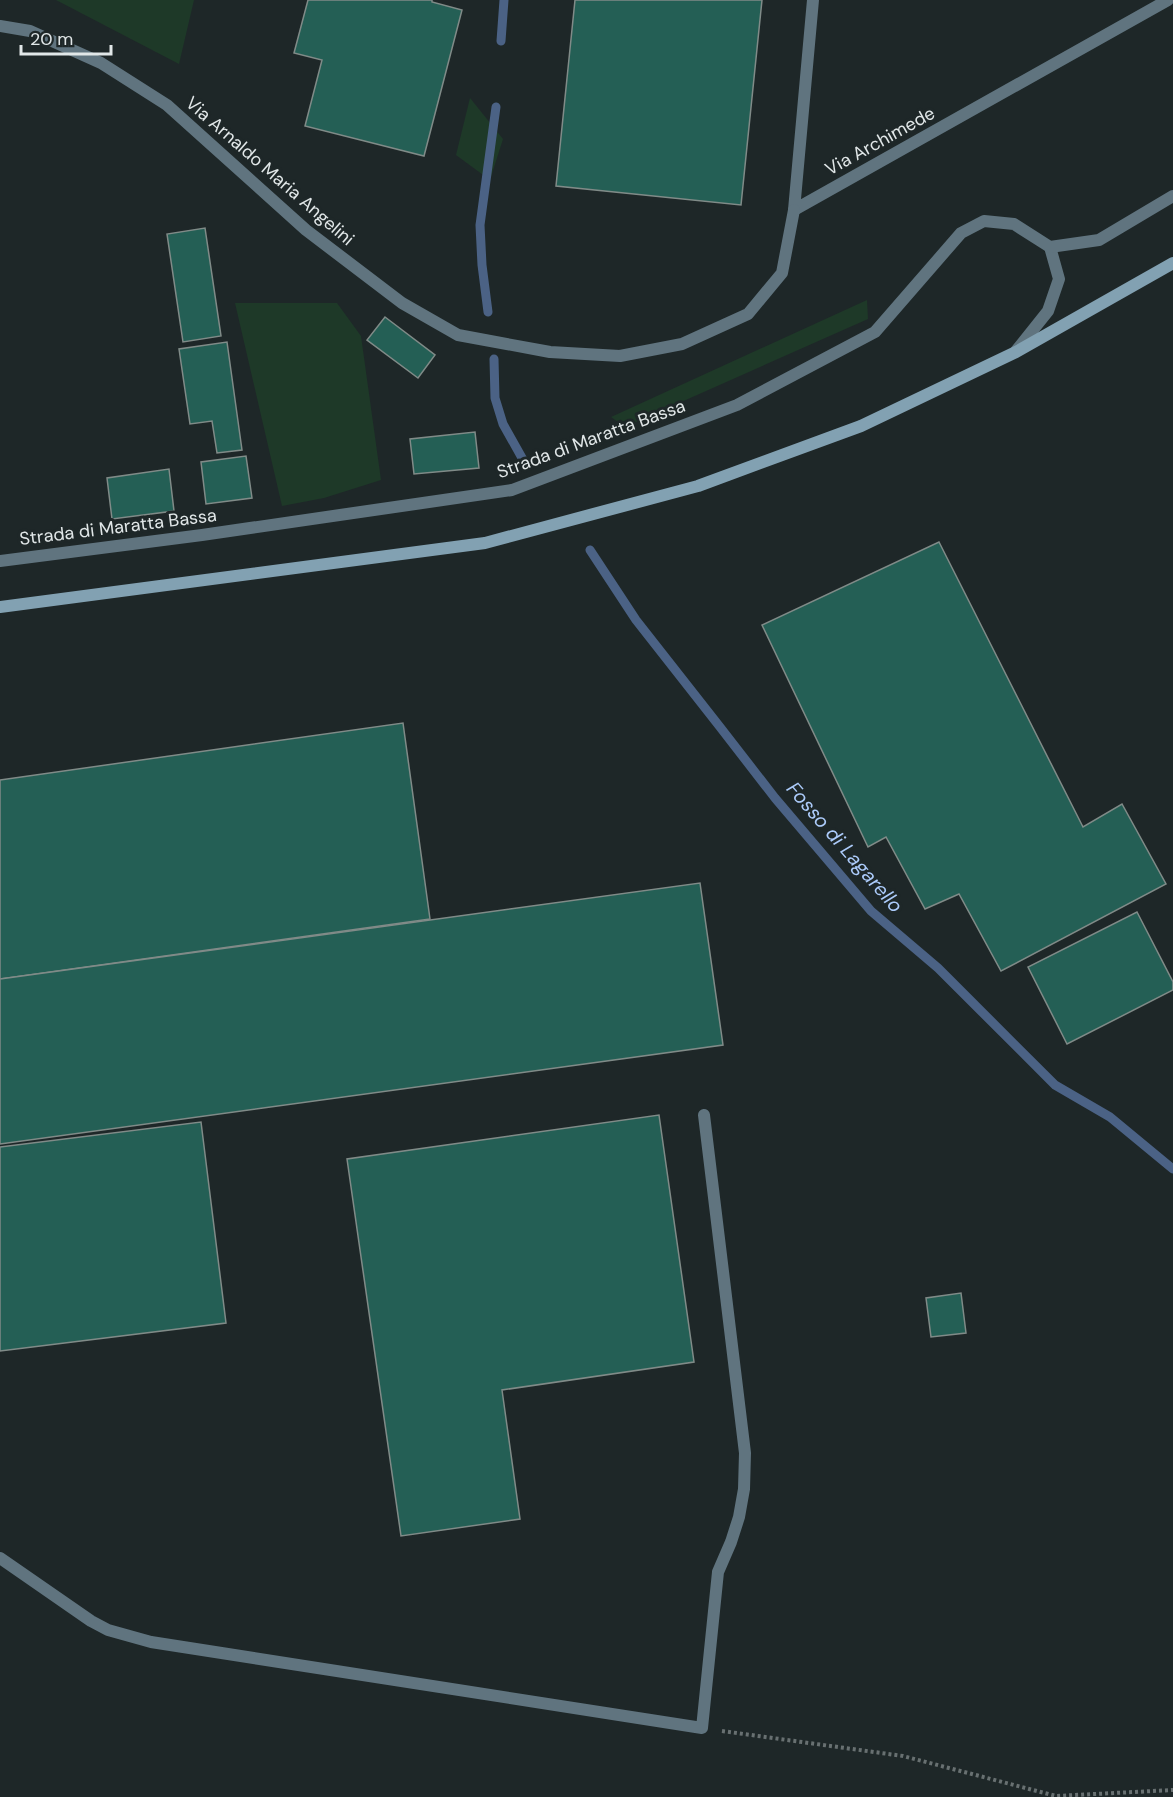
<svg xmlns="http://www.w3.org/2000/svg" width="1173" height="1797" font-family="'DM Sans',sans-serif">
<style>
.green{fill:#1e3928}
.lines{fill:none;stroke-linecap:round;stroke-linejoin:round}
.stream{stroke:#4b6285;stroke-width:9}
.building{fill:#245f55;stroke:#808b88;stroke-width:1.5}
.path{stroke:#687071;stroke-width:4;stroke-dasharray:3 3;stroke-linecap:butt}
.lane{stroke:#60747f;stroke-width:12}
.street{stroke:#60747f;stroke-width:12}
.secondary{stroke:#82a1b2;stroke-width:12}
.labels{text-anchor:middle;stroke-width:6;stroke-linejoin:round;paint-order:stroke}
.street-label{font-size:18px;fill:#e1e7e8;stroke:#1e2728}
.water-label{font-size:20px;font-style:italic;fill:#accbfa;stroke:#1e2728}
</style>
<rect width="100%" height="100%" fill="#1e2728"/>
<g class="green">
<path d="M 56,0 L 194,0 L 179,64 Z"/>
<path d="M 470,98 L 503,139 L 490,180 L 456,155 Z"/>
<path d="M 867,300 L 868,319 L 625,427 L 611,417 Z"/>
<path d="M 235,303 L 337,303 L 361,336 L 381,480 L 324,498 L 282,506 Z"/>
</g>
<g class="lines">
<g class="stream">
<path d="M 501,41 L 504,0"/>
<path d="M 488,312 L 482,265 L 480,225 L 496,107"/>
<path d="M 494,359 L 495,398 L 503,424 L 526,465"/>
<path d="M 590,550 L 636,620 L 720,727 L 775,798 L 871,911 L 938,968 L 1055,1085 L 1110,1117 L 1173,1169"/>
</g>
</g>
<g class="building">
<path d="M 308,0 L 432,0 L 432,2 L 462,10 L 424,156 L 305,126 L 322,60 L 294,53 Z"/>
<path d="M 575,0 L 762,0 L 741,205 L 556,186 Z"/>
<path d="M 205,228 L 221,336 L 183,342 L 167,234 Z"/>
<path d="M 385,317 L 435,355 L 418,378 L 367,340 Z"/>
<path d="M 227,342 L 242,450 L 217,453 L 212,421 L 190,424 L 179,349 Z"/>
<path d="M 475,432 L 479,468 L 414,474 L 410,439 Z"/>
<path d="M 246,456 L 252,498 L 206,504 L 201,462 Z"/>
<path d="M 169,469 L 174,511 L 112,519 L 107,478 Z"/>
<path d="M 939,542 L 1083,827 L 1122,804 L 1166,884 L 1001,971 L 959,894 L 925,909 L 886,837 L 868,847 L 762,625 Z"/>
<path d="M 403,723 L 430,919 L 0,979 L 0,780 Z"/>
<path d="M 700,883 L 723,1045 L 0,1144 L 0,979 Z"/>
<path d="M 1137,912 L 1173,982 L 1173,990 L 1067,1044 L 1028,967 Z"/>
<path d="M 659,1115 L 694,1362 L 502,1390 L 520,1519 L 401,1536 L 347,1159 Z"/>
<path d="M 201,1122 L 226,1323 L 0,1351 L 0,1147 Z"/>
<path d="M 961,1293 L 966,1333 L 931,1337 L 926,1298 Z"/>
</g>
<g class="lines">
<path class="path" d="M 722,1731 L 903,1756 L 1056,1796 L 1173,1790"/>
<path class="lane" d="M 0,1558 L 91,1621 L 108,1630 L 151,1642 L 702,1728 L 718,1572 L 731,1542 L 739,1517 L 744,1489 L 745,1453 L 704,1115"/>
<g class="street">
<path d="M 813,0 L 794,210 L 1168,0"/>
<path d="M 0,26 L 30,31 L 101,63 L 167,105 L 306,230 L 402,303 L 458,335 L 550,352 L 620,356 L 682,344 L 748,314 L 782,273 L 794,210"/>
<path d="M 1016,351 L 1048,311 L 1059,279 L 1050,247"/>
<path d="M 0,561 L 202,535 L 512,490 L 737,405 L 875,332 L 961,233 L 984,221 L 1014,224 L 1050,247 L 1099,240 L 1173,196"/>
</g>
<path class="secondary" d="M 0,607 L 485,543 L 698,486 L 861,426 L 1016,352 L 1173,263"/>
</g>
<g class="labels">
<g class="street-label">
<text transform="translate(880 141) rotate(-29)" y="6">Via Archimede</text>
<text transform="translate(270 171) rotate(41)" y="6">Via Arnaldo Maria Angelini</text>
<text transform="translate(591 439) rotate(-20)" y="6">Strada di Maratta Bassa</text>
<text transform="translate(118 527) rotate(-7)" y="6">Strada di Maratta Bassa</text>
</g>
<g class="water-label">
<text transform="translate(845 847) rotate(49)" y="7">Fosso di Lagarello</text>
</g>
</g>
<path d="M21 45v9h90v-9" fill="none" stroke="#e1e7e8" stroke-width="3"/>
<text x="30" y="45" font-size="18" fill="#e1e7e8" stroke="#1e2728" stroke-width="4.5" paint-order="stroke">20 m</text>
</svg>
